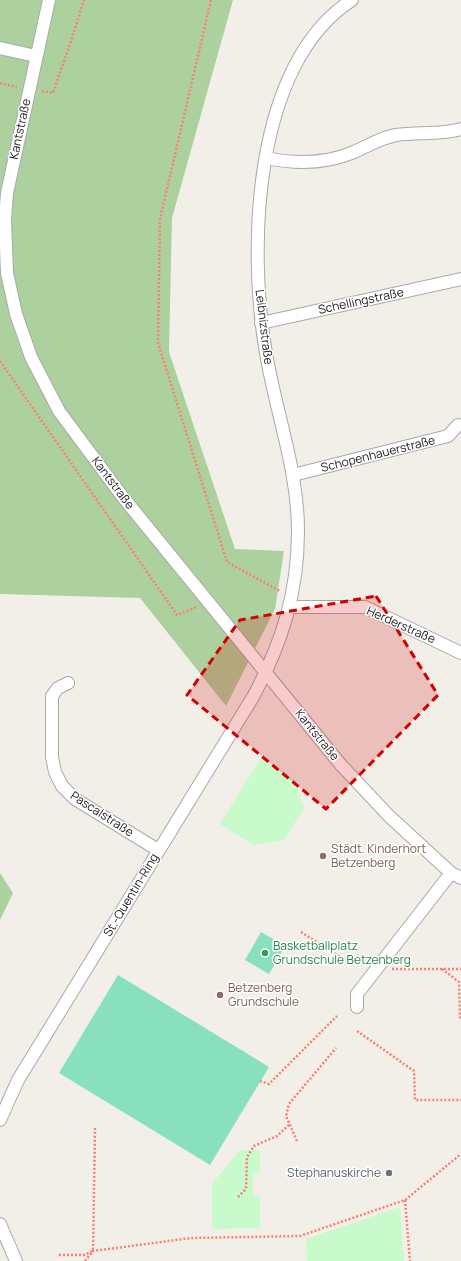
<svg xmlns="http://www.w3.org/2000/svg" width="461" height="1261" font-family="Manrope,sans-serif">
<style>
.forest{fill:#add19e}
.park{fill:#c8facc}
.pitch{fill:#88e0be}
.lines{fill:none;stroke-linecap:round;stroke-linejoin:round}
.street-casing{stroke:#a9a9a9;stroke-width:14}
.path{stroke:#fa8072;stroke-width:2.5;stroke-dasharray:2 2;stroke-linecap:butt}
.street{stroke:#fff;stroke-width:12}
.marked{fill:#d40000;fill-opacity:0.2;stroke:#d40000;stroke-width:3;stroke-dasharray:8 5;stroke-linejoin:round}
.education-dot{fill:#8d6e63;stroke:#fff;stroke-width:1.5}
.leisure-dot{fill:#2e9e5b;stroke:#fff;stroke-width:1.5}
.worship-dot{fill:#6b7280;stroke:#fff;stroke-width:1.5}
.labels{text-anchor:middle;stroke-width:3;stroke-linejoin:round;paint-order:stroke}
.street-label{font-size:12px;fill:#222;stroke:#fff}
.education-label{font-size:12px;fill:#785e54;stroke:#fff;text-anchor:start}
.leisure-label{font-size:12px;fill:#27864d;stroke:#fff;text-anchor:start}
.worship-label{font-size:12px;fill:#5b616d;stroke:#fff;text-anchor:end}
</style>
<rect width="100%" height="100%" fill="#f2efe9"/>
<g class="forest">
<path d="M 0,0 L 233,0 L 172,218 L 169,352 L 235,549 L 284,551 L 275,609 L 226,706 L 140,598 L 0,594 Z"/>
<path d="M 0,873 L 13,893 L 0,920 Z"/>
</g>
<g class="park">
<path d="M 261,757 L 295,780 L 304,808 L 284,840 L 253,845 L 220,824 Z"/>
<path d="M 240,1150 L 260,1150 L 260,1173 L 253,1173 L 253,1195 L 260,1196 L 260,1228 L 212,1229 L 212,1184 Z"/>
<path d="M 400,1207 L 404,1261 L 307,1261 L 306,1239 Z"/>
</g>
<g class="pitch">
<path d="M 261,932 L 285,946 L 269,974 L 245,960 Z"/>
<path d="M 118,975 L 269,1067 L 210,1165 L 59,1073 Z"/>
</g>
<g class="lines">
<defs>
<g id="street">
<path d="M 49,0 L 7,193 L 5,220 L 7,273 L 16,314 L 31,357 L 59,411 L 122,496 L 341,765 L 389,816 L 451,873 L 461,878"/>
<path d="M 0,48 L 36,56"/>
<path d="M 266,158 C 295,164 326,164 354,152 C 368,146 380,138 396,135 C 417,132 441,135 461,129"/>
<path d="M 261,323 L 461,279"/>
<path d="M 293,475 L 448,436 L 458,425"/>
<path d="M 290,607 L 365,607 L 461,653"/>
<path d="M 68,683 L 58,688 L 52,696 L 52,757 L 55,772 L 62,786 L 75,799 L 158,850"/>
<path d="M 357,1007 L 357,994 L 451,873"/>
<path d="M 0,1120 L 18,1080 L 253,697 C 282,643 298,593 298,531 C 298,470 276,413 266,353 C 248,250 252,64 352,0"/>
<path d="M 0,1224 L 16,1261"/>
</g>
</defs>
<use href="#street" class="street-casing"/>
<g class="path">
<path d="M 211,0 L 160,219 L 158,343 L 227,562 L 280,591"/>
<path d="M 0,83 L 17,87"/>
<path d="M 42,91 L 53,93 L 71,41 L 84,0"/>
<path d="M 0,361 L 177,615 L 197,607"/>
<path d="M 301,932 L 342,958"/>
<path d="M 392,969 L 461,969"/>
<path d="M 442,969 L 459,982 L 460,1019"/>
<path d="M 357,1031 L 414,1071 L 415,1100 L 461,1100"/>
<path d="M 260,1081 L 269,1084 L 337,1016"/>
<path d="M 297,1141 L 286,1116 L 289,1104 L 336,1048"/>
<path d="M 238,1197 L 246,1189 L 247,1157 L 254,1146 L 277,1136 L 290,1124"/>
<path d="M 405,1200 L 410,1261"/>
<path d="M 59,1255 L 84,1255 L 93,1251 L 95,1128"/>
<path d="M 85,1261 L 93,1251 L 191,1238 L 300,1236 L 405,1200 L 461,1154"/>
</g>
<use href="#street" class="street"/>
</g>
<path class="marked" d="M 376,596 L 438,695 L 326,809 L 187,695 L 240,620 Z"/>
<g class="education-dot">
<circle cx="323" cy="856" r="4"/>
<circle cx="220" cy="995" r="4"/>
</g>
<circle class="leisure-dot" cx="265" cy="953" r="4"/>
<circle class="worship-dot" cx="389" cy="1173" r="4"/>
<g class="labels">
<g class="street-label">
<text transform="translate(20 129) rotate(-78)" y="4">Kantstraße</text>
<text transform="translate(361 301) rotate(-12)" y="4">Schellingstraße</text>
<text transform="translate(264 327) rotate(83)" y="4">Leibnizstraße</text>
<text transform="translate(378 454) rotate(-14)" y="4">Schopenhauerstraße</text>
<text transform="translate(113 483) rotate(53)" y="4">Kantstraße</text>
<text transform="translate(401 625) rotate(24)" y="4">Herderstraße</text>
<text transform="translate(317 735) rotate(51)" y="4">Kantstraße</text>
<text transform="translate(102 814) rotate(33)" y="4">Pascalstraße</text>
<text transform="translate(131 895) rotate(-59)" y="4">St.-Quentin-Ring</text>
</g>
<g class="education-label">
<text x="331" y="853">Städt. Kinderhort<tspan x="331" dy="14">Betzenberg</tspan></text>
<text x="228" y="992">Betzenberg<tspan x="228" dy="14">Grundschule</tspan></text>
</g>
<g class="leisure-label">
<text x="273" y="950">Basketballplatz<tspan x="273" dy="14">Grundschule Betzenberg</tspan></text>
</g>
<g class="worship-label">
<text x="381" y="1177">Stephanuskirche</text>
</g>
</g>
</svg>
